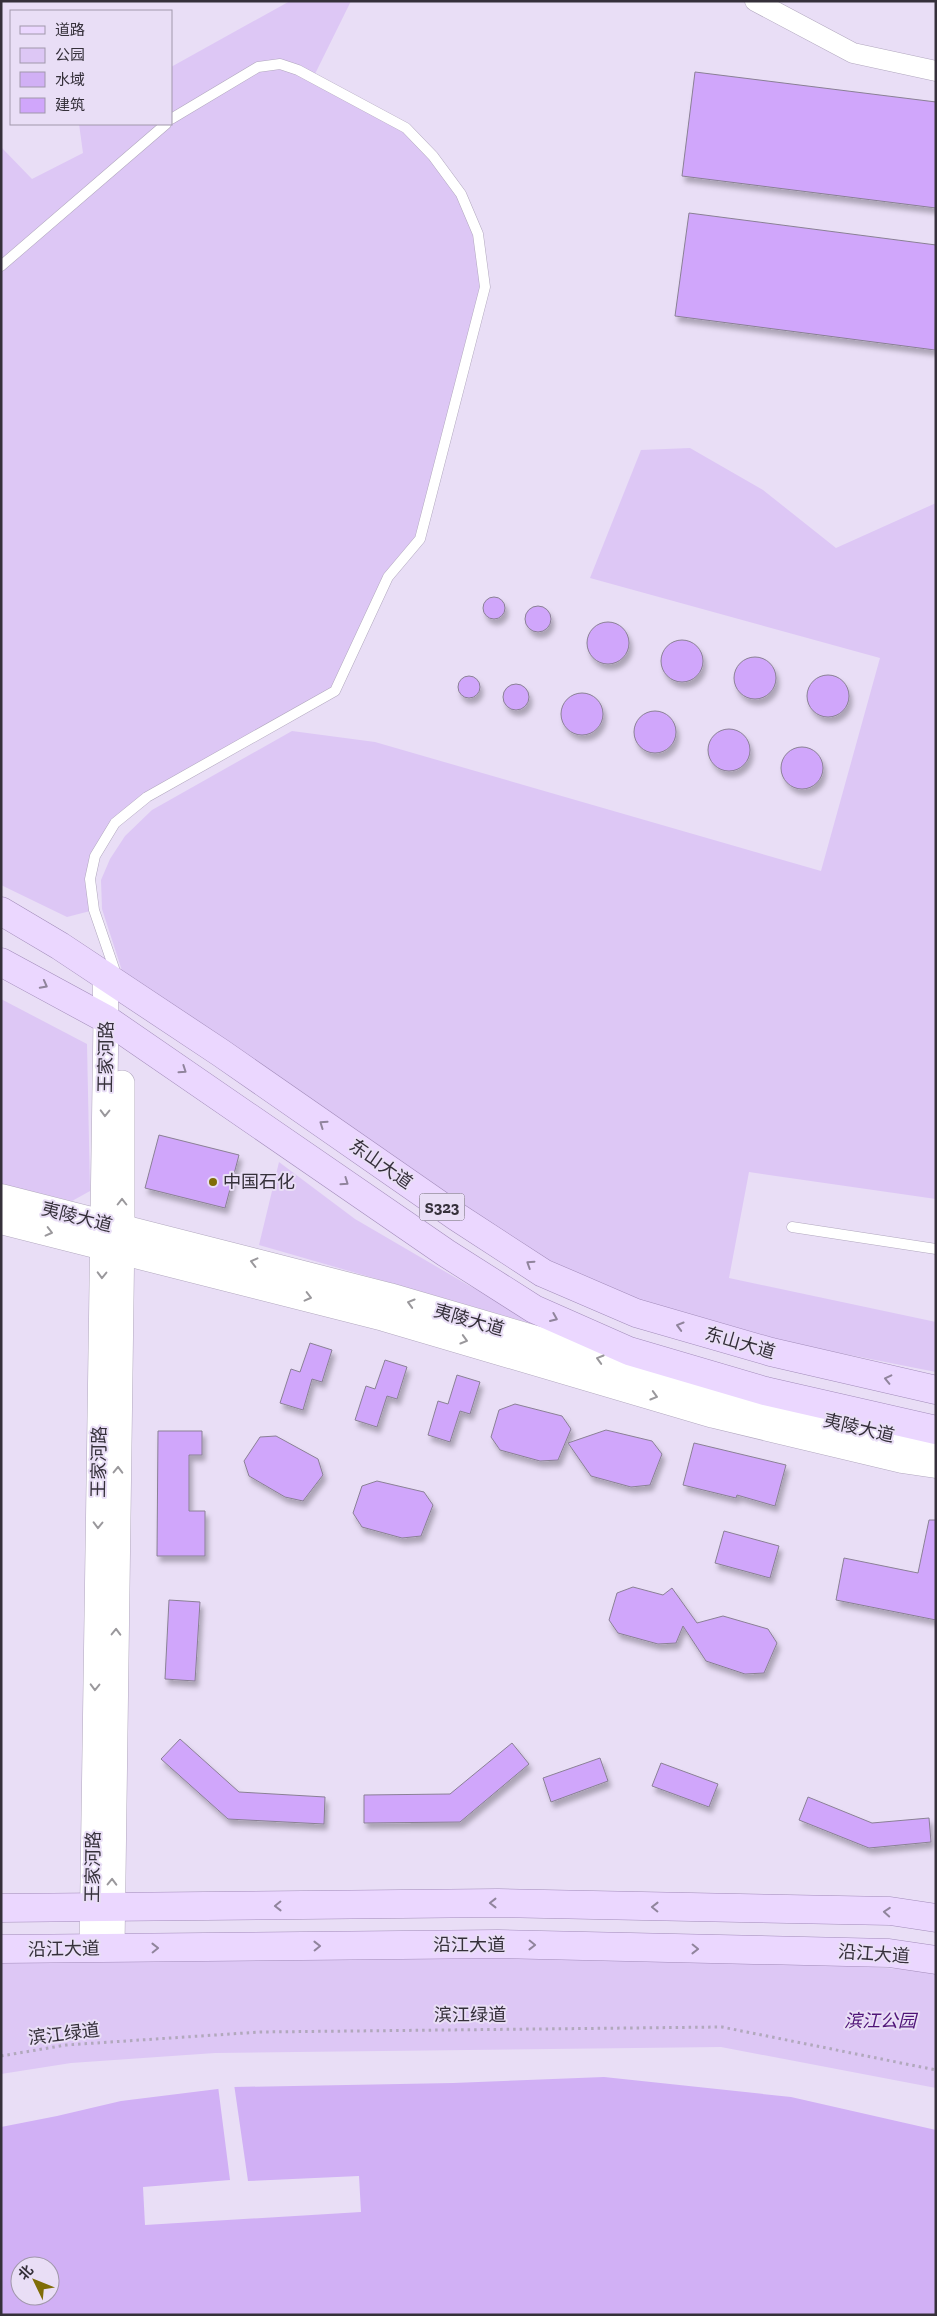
<svg xmlns="http://www.w3.org/2000/svg" width="937" height="2316" font-family="'Zilla Slab','Noto Sans SC',serif">
<style>
.green{fill:#ddc7f5}
.water{fill:#d1b0f5;fill-rule:evenodd}
.pier{fill:#e9def6}
.building{fill:#d0a6fb;stroke:#8a8095;filter:url(#shadow)}
.lines{fill:none;stroke-linecap:round;stroke-linejoin:round}
.service-casing{stroke:#b1a7be;stroke-width:11}
.minor-casing{stroke:#b1a7be;stroke-width:21}
.tertiary-casing{stroke:#b1a7be;stroke-width:26}
.secondary-casing{stroke:#b1a7be;stroke-width:29}
.primary-casing{stroke:#a28cba;stroke-width:29}
.path{stroke:#b1a8bc;stroke-width:3;stroke-dasharray:2.5 4;stroke-linecap:butt}
.service{stroke:#fff;stroke-width:10}
.minor{stroke:#fff;stroke-width:20}
.tertiary{stroke:#fff;stroke-width:25}
.secondary{stroke:#fff;stroke-width:28}
.primary{stroke:#ebd7ff;stroke-width:28}
.oneway{stroke:#90849c}
.oneway2{stroke:#9a989c}
.poi-dot{fill:#806d08;stroke:#e9def6;stroke-width:2}
.labels{text-anchor:middle;stroke-width:4;stroke-linejoin:round;paint-order:stroke}
.shield{fill:#e9def6;stroke:#6b6472;stroke-width:1}
.shield-label{font-size:16px;font-weight:bold;fill:#35303a}
.street-label{font-size:18px;fill:#35303a;stroke:#e9def6}
.poi-label{font-size:18px;fill:#35303a;stroke:#e9def6;text-anchor:start}
.park-label{font-size:18px;font-style:italic;fill:#4f1477;stroke:#e9def6}
</style>
<defs>
<filter id="shadow"><feDropShadow dx="3" dy="5.5" stdDeviation="2.5" flood-color="#0004"/></filter>
</defs>
<rect width="100%" height="100%" fill="#e9def6"/>
<g class="green">
<path d="M 290,1 L 351,1 L 313,78 L 406,128 L 461,194 L 478,234 L 485,287 L 420,539 L 388,577 L 335,691 L 147,797 L 115,823 L 95,856 L 94,910 L 67,917 L 1,885 L 1,147 L 32,179 L 83,153 L 79,124 L 171,124 L 171,67 Z"/>
<path d="M 690,448 L 763,490 L 836,548 L 936,503 L 936,1199 L 749,1172 L 729,1278 L 936,1322 L 936,1372 L 794,1344 L 649,1303 L 548,1267 L 126,983 L 102,909 L 101,880 L 110,859 L 125,836 L 152,810 L 292,731 L 375,742 L 821,871 L 880,658 L 590,578 L 641,450 Z"/>
<path d="M 1,999 L 87,1044 L 90,1191 L 72,1201 L 1,1184 Z"/>
<path d="M 279,1162 L 355,1219 L 468,1285 L 561,1332 L 259,1245 Z"/>
<path d="M 476,1956 L 797,1961 L 936,1972 L 936,2088 L 721,2047 L 215,2053 L 71,2063 L 1,2074 L 1,1962 Z"/>
</g>
<path class="water" d="M 604,2077 L 791,2097 L 936,2130 L 936,2315 L 1,2315 L 1,2127 L 57,2116 L 121,2101 L 234,2087 L 453,2083 ZM 20,2266 L 50,2266 L 50,2296 L 20,2296 Z"/>
<path class="pier" d="M 234,2084 L 248,2181 L 359,2176 L 361,2212 L 145,2225 L 143,2187 L 230,2180 L 218,2086 Z"/>
<g class="building">
<path d="M 695,72 L 936,102 L 936,208 L 682,176 Z"/>
<path d="M 689,213 L 936,245 L 935,350 L 675,316 Z"/>
<circle cx="494" cy="608" r="11"/>
<circle cx="538" cy="619" r="13"/>
<circle cx="608" cy="643" r="21"/>
<circle cx="682" cy="661" r="21"/>
<circle cx="755" cy="678" r="21"/>
<circle cx="828" cy="696" r="21"/>
<circle cx="469" cy="687" r="11"/>
<circle cx="516" cy="697" r="13"/>
<circle cx="582" cy="714" r="21"/>
<circle cx="655" cy="732" r="21"/>
<circle cx="729" cy="750" r="21"/>
<circle cx="802" cy="768" r="21"/>
<path d="M 159,1135 L 239,1155 L 225,1208 L 145,1188 Z"/>
<path d="M 310,1343 L 332,1350 L 322,1382 L 312,1379 L 303,1410 L 280,1403 L 291,1369 L 300,1372 Z"/>
<path d="M 385,1360 L 407,1367 L 397,1399 L 387,1396 L 377,1427 L 355,1420 L 366,1386 L 375,1389 Z"/>
<path d="M 457,1375 L 480,1382 L 470,1414 L 460,1411 L 450,1442 L 428,1435 L 438,1401 L 448,1404 Z"/>
<path d="M 515,1404 L 562,1416 L 571,1429 L 558,1460 L 540,1461 L 500,1450 L 491,1437 L 499,1410 Z"/>
<path d="M 606,1430 L 652,1441 L 662,1454 L 650,1485 L 631,1487 L 591,1476 L 568,1443 Z"/>
<path d="M 158,1431 L 202,1431 L 202,1455 L 189,1455 L 189,1511 L 205,1511 L 205,1556 L 157,1556 Z"/>
<path d="M 276,1436 L 318,1459 L 323,1475 L 303,1501 L 285,1497 L 249,1476 L 244,1461 L 260,1437 Z"/>
<path d="M 694,1443 L 786,1465 L 775,1506 L 737,1495 L 736,1498 L 683,1485 Z"/>
<path d="M 377,1481 L 424,1492 L 433,1505 L 421,1536 L 402,1538 L 362,1527 L 353,1513 L 362,1486 Z"/>
<path d="M 929,1520 L 936,1520 L 936,1620 L 836,1600 L 844,1558 L 918,1573 Z"/>
<path d="M 724,1531 L 779,1546 L 770,1578 L 715,1563 Z"/>
<path d="M 633,1587 L 663,1595 L 672,1588 L 697,1623 L 723,1616 L 768,1629 L 777,1643 L 764,1673 L 745,1674 L 706,1661 L 683,1626 L 676,1643 L 658,1644 L 618,1633 L 609,1620 L 617,1593 Z"/>
<path d="M 169,1600 L 200,1602 L 195,1681 L 165,1679 Z"/>
<path d="M 180,1739 L 239,1792 L 325,1797 L 324,1824 L 228,1819 L 161,1759 Z"/>
<path d="M 512,1743 L 529,1764 L 460,1822 L 364,1823 L 364,1795 L 450,1794 Z"/>
<path d="M 600,1758 L 608,1781 L 551,1802 L 543,1778 Z"/>
<path d="M 661,1763 L 718,1784 L 709,1807 L 652,1786 Z"/>
<path d="M 808,1797 L 872,1823 L 929,1818 L 931,1842 L 869,1848 L 799,1820 Z"/>
</g>
<g class="lines">
<defs>
<g id="service">
<path d="M 1,266 L 166,124"/>
<path d="M 117,977 L 94,910 L 90,879 L 95,856 L 115,823 L 147,797 L 335,691 L 388,577 L 420,539 L 485,287 L 478,234 L 461,194 L 433,156 L 406,128 L 298,70 L 280,64 L 258,67 L 171,119"/>
<path d="M 792,1227 L 936,1249"/>
</g>
<path id="minor" d="M 755,1 L 853,53 L 936,71"/>
<g id="tertiary">
<path d="M 92,1948 L 106,1019 L 105,976"/>
<path d="M 112,1948 L 122,1229 L 122,1083"/>
</g>
<g id="secondary">
<path d="M 1,1198 L 389,1297 L 720,1394 L 905,1439 L 936,1443"/>
<path d="M 1,1220 L 384,1317 L 714,1414 L 902,1459 L 936,1464"/>
</g>
<g id="primary">
<path d="M 1,911 L 60,946 L 221,1053 L 457,1217 L 543,1273 L 636,1313 L 771,1352 L 936,1390"/>
<path d="M 1,962 L 106,1019 L 446,1253 L 534,1309 L 629,1351 L 765,1391 L 936,1430"/>
<path d="M 1,1908 L 498,1903 L 890,1911 L 936,1918"/>
<path d="M 1,1949 L 498,1944 L 889,1953 L 936,1960"/>
</g>
</defs>
<use href="#service" class="service-casing"/>
<use href="#minor" class="minor-casing"/>
<use href="#tertiary" class="tertiary-casing"/>
<use href="#secondary" class="secondary-casing"/>
<use href="#primary" class="primary-casing"/>
<path class="path" d="M 1,2056 L 66,2045 L 260,2032 L 722,2027 L 936,2070"/>
<use href="#service" class="service"/>
<use href="#minor" class="minor"/>
<use href="#tertiary" class="tertiary"/>
<use href="#secondary" class="secondary"/>
<use href="#primary" class="primary"/>
</g>
<defs><path id="oneway-chevron" d="M-2-3.5L2.5 0L-2 3.5" fill="none" stroke-width="1.6" stroke-linecap="round" stroke-linejoin="round" transform="scale(1.25)"/></defs>
<g class="oneway">
<use href="#oneway-chevron" transform="translate(44 985) rotate(28)"/>
<use href="#oneway-chevron" transform="translate(183 1070) rotate(34)"/>
<use href="#oneway-chevron" transform="translate(323 1124) rotate(-145)"/>
<use href="#oneway-chevron" transform="translate(345 1182) rotate(35)"/>
<use href="#oneway-chevron" transform="translate(530 1264) rotate(-147)"/>
<use href="#oneway-chevron" transform="translate(554 1318) rotate(23)"/>
<use href="#oneway-chevron" transform="translate(680 1326) rotate(-164)"/>
<use href="#oneway-chevron" transform="translate(888 1379) rotate(-167)"/>
<use href="#oneway-chevron" transform="translate(493 1903) rotate(180)"/>
<use href="#oneway-chevron" transform="translate(278 1906) rotate(179)"/>
<use href="#oneway-chevron" transform="translate(655 1907) rotate(-179)"/>
<use href="#oneway-chevron" transform="translate(887 1912) rotate(-176)"/>
<use href="#oneway-chevron" transform="translate(532 1945) rotate(1)"/>
<use href="#oneway-chevron" transform="translate(317 1946) rotate(-1)"/>
<use href="#oneway-chevron" transform="translate(155 1948) rotate(-1)"/>
<use href="#oneway-chevron" transform="translate(695 1949) rotate(1)"/>
</g>
<g class="oneway2">
<use href="#oneway-chevron" transform="translate(105 1113) rotate(91)"/>
<use href="#oneway-chevron" transform="translate(122 1202) rotate(-90)"/>
<use href="#oneway-chevron" transform="translate(49 1232) rotate(14)"/>
<use href="#oneway-chevron" transform="translate(254 1262) rotate(-166)"/>
<use href="#oneway-chevron" transform="translate(102 1275) rotate(91)"/>
<use href="#oneway-chevron" transform="translate(308 1297) rotate(14)"/>
<use href="#oneway-chevron" transform="translate(411 1303) rotate(-164)"/>
<use href="#oneway-chevron" transform="translate(464 1340) rotate(16)"/>
<use href="#oneway-chevron" transform="translate(600 1359) rotate(-164)"/>
<use href="#oneway-chevron" transform="translate(654 1396) rotate(16)"/>
<use href="#oneway-chevron" transform="translate(118 1470) rotate(-89)"/>
<use href="#oneway-chevron" transform="translate(98 1525) rotate(91)"/>
<use href="#oneway-chevron" transform="translate(116 1632) rotate(-89)"/>
<use href="#oneway-chevron" transform="translate(95 1687) rotate(91)"/>
<use href="#oneway-chevron" transform="translate(112 1882) rotate(-89)"/>
</g>
<circle class="poi-dot" cx="213" cy="1182" r="5"/>
<g class="labels">
<rect class="shield" x="419.5" y="1193.5" width="45" height="27" rx="4"/>
<g class="shield-label">
<text x="442" y="1213">S323</text>
</g>
<g class="street-label">
<text transform="translate(106 1057) rotate(-89)" y="6">王家河路</text>
<text transform="translate(381 1164) rotate(35)" y="6">东山大道</text>
<text transform="translate(77 1217) rotate(14)" y="6">夷陵大道</text>
<text transform="translate(469 1320) rotate(16)" y="6">夷陵大道</text>
<text transform="translate(740 1343) rotate(16)" y="6">东山大道</text>
<text transform="translate(859 1428) rotate(13)" y="6">夷陵大道</text>
<text transform="translate(99 1462) rotate(-89)" y="6">王家河路</text>
<text transform="translate(93 1867) rotate(-89)" y="6">王家河路</text>
<text x="469" y="1951">沿江大道</text>
<text transform="translate(64 1949) rotate(-1)" y="6">沿江大道</text>
<text transform="translate(874 1954) rotate(4)" y="6">沿江大道</text>
<text x="470" y="2021">滨江绿道</text>
<text transform="translate(64 2034) rotate(-7)" y="6">滨江绿道</text>
</g>
<g class="poi-label">
<text x="223" y="1188">中国石化</text>
</g>
<g class="park-label">
<text x="880" y="2027">滨江公园</text>
</g>
</g>
<rect width="937" height="2316" fill="none" stroke="#35303a" stroke-width="5"/>
<rect x="10" y="10" width="162" height="115" fill="#e9def6" stroke="#a198ab"/>
<rect x="20" y="26" width="25" height="8" fill="#ebd7ff" stroke="#a198ab"/>
<text x="55" y="35" font-size="15" fill="#35303a">道路</text>
<rect x="20" y="48" width="25" height="15" fill="#ddc7f5" stroke="#a198ab"/>
<text x="55" y="60" font-size="15" fill="#35303a">公园</text>
<rect x="20" y="72" width="25" height="15" fill="#d1b0f5" stroke="#a198ab"/>
<text x="55" y="85" font-size="15" fill="#35303a">水域</text>
<rect x="20" y="98" width="25" height="15" fill="#d0a6fb" stroke="#a198ab"/>
<text x="55" y="110" font-size="15" fill="#35303a">建筑</text>
<g transform="translate(35 2281) rotate(313)"><circle r="24" fill="#e9def6" stroke="#a198ab"/>
<path d="M0-4L9 19L0 12L-9 19Z" fill="#806d08"/>
<text y="-8" font-size="14" font-weight="bold" text-anchor="middle" fill="#35303a">北</text>
</g>
</svg>
